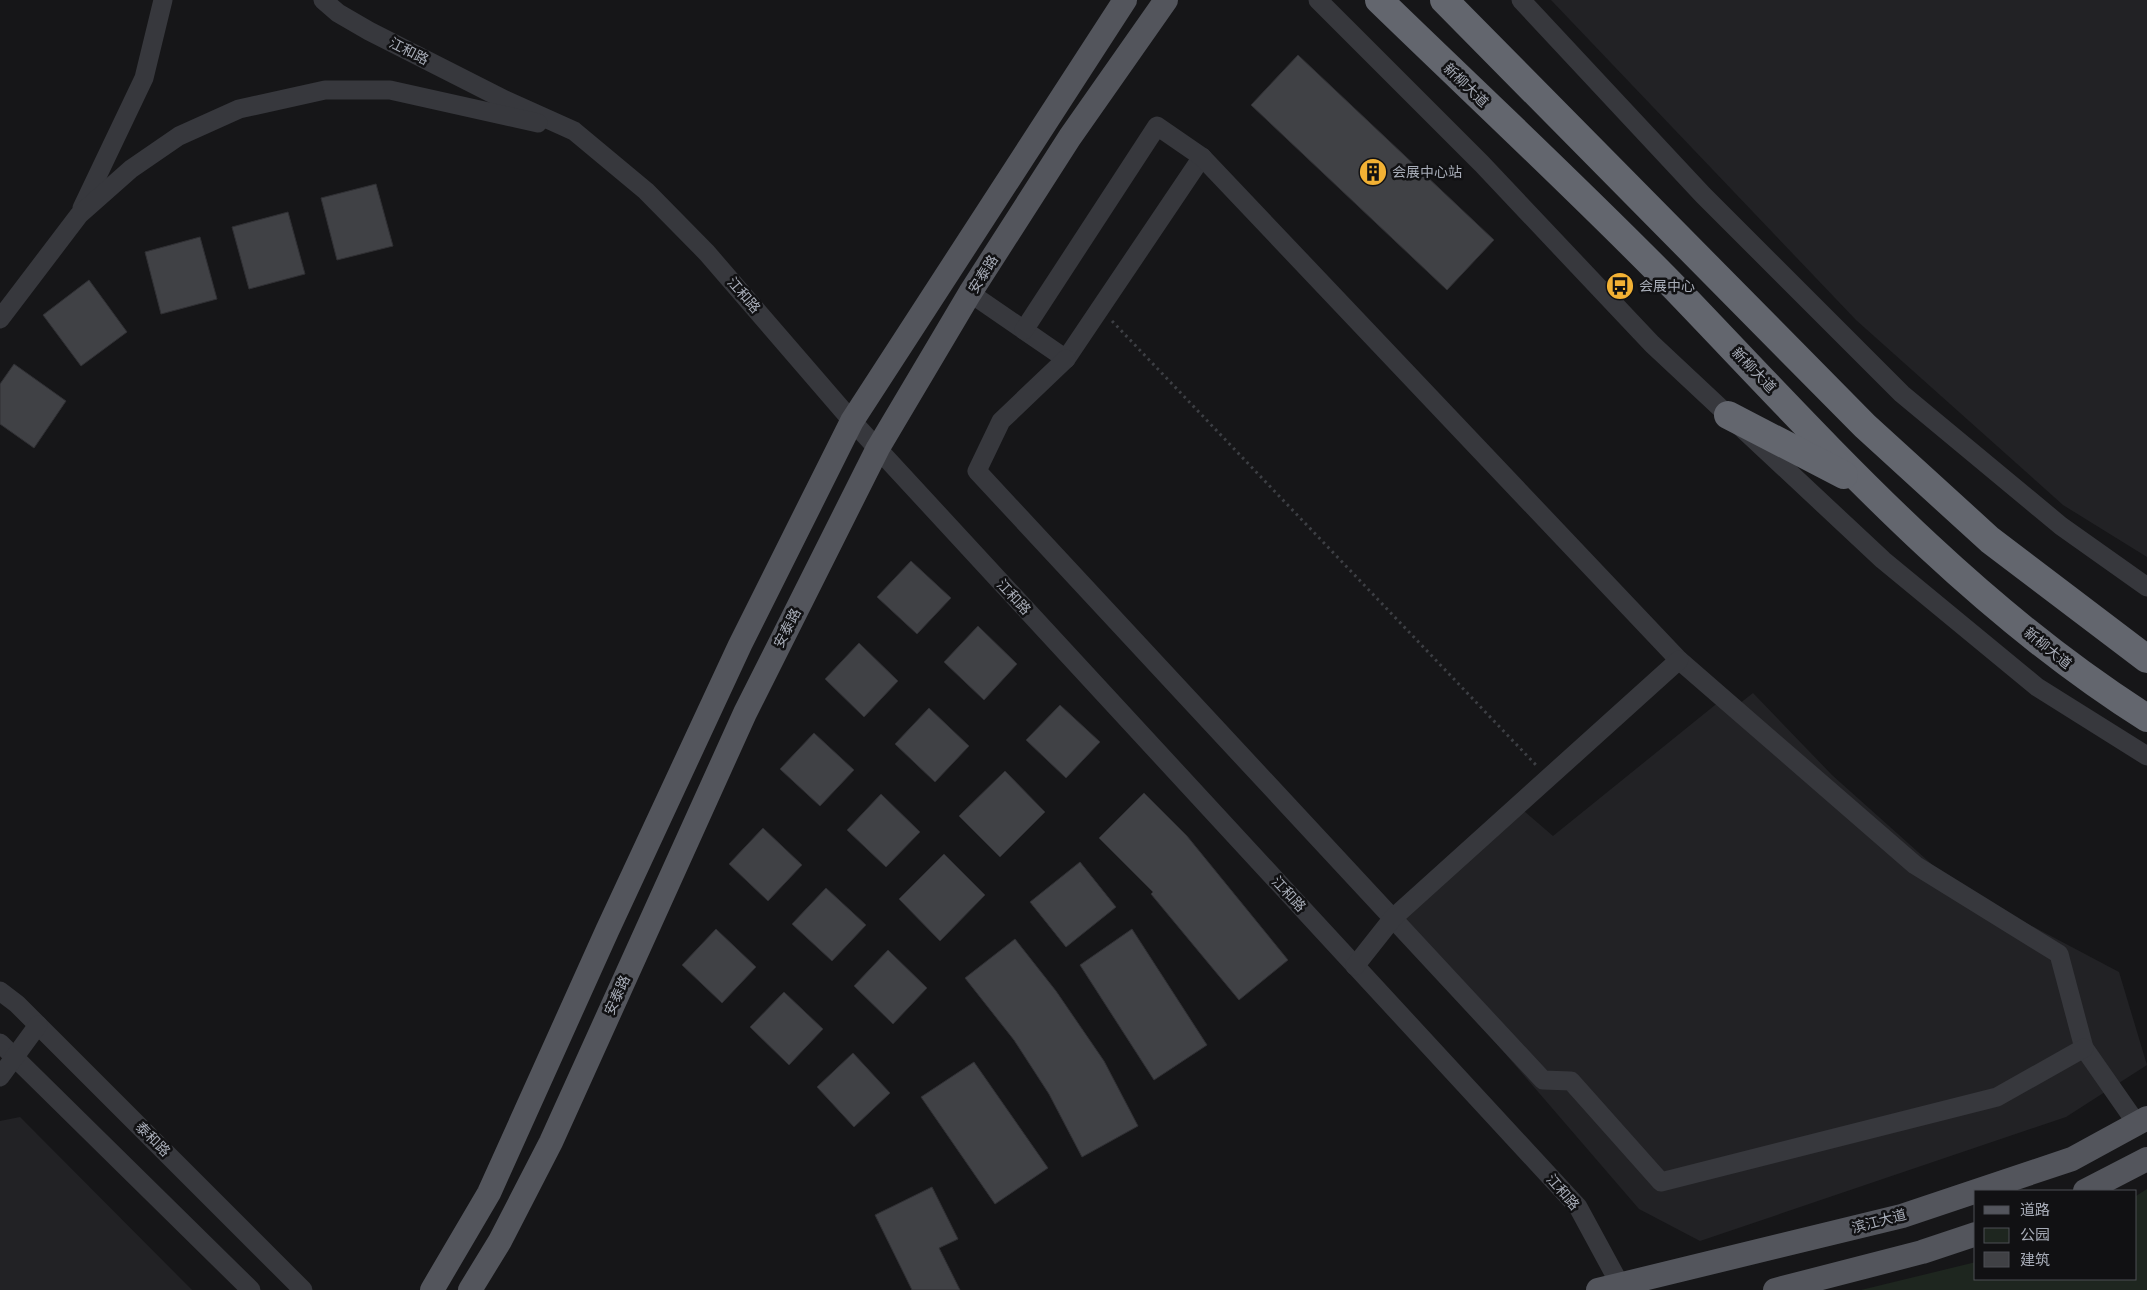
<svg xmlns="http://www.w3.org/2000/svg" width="2147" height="1290" font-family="'Titillium Web','Noto Sans SC',sans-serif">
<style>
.built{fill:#222225}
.green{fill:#1e261f}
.building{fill:#404145;stroke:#303034}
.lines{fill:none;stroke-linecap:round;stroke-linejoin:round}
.path{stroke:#3d3f44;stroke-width:3;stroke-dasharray:2.5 4;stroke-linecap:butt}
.minor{stroke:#37383d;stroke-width:19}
.major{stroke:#53555c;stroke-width:24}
.highway{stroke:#63666e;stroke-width:28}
.labels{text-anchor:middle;stroke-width:5;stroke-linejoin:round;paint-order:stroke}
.street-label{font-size:14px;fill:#a8adb8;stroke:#111113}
.poi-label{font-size:14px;fill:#a8adb8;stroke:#111113;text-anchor:start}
</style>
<rect width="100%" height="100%" fill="#161618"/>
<g class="built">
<path d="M 1551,0 L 2147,0 L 2147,557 L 2063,505 L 1856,320 Z"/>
<path d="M 1753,693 L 1832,775 L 1956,886 L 2119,972 L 2147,1065 L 2066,1117 L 1700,1241 L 1639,1209 L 1396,927 L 1524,811 L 1553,836 L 1720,701 L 1730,711 Z"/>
<path d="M 20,1117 L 192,1290 L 0,1290 L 0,1121 Z"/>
</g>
<path class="green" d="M 2147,1189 L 2147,1290 L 1861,1290 L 1976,1262 L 1976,1279 L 2136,1279 L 2136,1196 Z"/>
<g class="building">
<path d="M 1298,55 L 1494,240 L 1447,290 L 1251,105 Z"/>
<path d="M 376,184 L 393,246 L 337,260 L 321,198 Z"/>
<path d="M 288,212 L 305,274 L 249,289 L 232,227 Z"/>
<path d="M 200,237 L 217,299 L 161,314 L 145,252 Z"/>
<path d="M 89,280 L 127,332 L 81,366 L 43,315 Z"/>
<path d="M 14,364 L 66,401 L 34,448 L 0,424 L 0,384 Z"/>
<path d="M 911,561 L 951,598 L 917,634 L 877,597 Z"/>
<path d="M 978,626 L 1017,664 L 984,700 L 944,662 Z"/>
<path d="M 859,643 L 898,681 L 864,717 L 825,679 Z"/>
<path d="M 1060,705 L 1100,742 L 1066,778 L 1026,740 Z"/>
<path d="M 929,708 L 969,746 L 935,782 L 895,744 Z"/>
<path d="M 814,733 L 854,770 L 820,806 L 780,769 Z"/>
<path d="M 1005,771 L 1045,812 L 1000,857 L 959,816 Z"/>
<path d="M 1144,793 L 1187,836 L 1288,960 L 1239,1000 L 1151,894 L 1153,892 L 1099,838 Z"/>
<path d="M 881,794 L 920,832 L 886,867 L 847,830 Z"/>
<path d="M 763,828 L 802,865 L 768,901 L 729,864 Z"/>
<path d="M 944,854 L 985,895 L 940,941 L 899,899 Z"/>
<path d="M 1080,862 L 1116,907 L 1066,947 L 1030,902 Z"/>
<path d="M 826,888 L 866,925 L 832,961 L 792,924 Z"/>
<path d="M 716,929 L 756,967 L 722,1003 L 682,965 Z"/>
<path d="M 1132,929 L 1207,1045 L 1154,1080 L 1080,965 Z"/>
<path d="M 1015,939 L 1056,991 L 1104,1061 L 1138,1126 L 1082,1157 L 1049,1094 L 1014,1040 L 965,978 Z"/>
<path d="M 888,950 L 927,988 L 893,1024 L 854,986 Z"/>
<path d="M 784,992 L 823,1029 L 789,1065 L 750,1027 Z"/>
<path d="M 853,1053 L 890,1093 L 854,1127 L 817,1087 Z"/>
<path d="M 974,1062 L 1048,1168 L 995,1204 L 921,1097 Z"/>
<path d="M 932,1187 L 958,1239 L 939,1248 L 960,1290 L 912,1290 L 875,1215 Z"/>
</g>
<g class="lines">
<path class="path" d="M 1112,321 L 1536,765"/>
<g class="minor">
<path d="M 323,0 L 338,13 L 369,31 L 505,100 L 574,131 L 646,191 L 707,253 L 852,421 L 1578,1207 L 1623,1290"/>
<path d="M 1318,0 L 1482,164 L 1652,344 L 1883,560 L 2037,687 L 2147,756"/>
<path d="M 1521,0 L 1703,195 L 1902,394 L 2061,526 L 2147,587"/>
<path d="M 82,208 L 144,78 L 163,0"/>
<path d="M 970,293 L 1066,359 L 1202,157"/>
<path d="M 0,319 L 79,215 L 131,169 L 179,136 L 239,109 L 325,90 L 390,90 L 538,123"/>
<path d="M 1024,330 L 1157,126 L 1202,157 L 1679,660 L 1915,865 L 2059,954 L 2084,1048 L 2137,1124"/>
<path d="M 1066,359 L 1001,421 L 977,471 L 1543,1080 L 1571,1081 L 1661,1182 L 1997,1097 L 2084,1048"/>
<path d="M 1355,966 L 1393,918 L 1679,660"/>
<path d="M 0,991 L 17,1004 L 303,1290"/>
<path d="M 0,1043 L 251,1290"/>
<path d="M 0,1077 L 38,1025"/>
</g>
<g class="major">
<path d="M 2085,1191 L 2147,1159"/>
<path d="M 432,1290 L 489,1193 L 607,931 L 740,645 L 852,421 L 1125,0"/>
<path d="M 470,1290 L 500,1241 L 551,1142 L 745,713 L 878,448 L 970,293 L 1070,137 L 1166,0"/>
<path d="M 1598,1290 L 1902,1216 L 2072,1159 L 2147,1118"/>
<path d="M 1775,1290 L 1922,1252 L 1976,1234"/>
</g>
<g class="highway">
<path d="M 1379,0 C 1478,96 1579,190 1675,288 C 1822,441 1966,604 2147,718"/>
<path d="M 1444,0 L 1865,426 L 1990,540 L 2147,659"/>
<path d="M 1728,415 L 1844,475"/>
</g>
</g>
<defs>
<symbol id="building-disc" viewBox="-11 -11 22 22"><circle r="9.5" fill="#f2b134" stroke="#111113"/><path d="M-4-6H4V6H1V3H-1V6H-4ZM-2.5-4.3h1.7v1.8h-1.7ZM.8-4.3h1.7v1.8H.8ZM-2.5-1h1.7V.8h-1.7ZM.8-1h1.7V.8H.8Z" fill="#111"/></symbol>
<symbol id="bus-disc" viewBox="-11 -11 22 22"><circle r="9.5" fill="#f2b134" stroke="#111113"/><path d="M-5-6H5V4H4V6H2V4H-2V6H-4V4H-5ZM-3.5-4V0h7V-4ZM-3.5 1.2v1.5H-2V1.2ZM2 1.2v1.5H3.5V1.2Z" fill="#111"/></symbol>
</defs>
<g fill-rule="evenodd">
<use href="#building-disc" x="1357" y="156" width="32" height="32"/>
<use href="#bus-disc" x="1604" y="270" width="32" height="32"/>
</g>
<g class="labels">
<g class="street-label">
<text transform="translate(409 51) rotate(27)" y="5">江和路</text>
<text transform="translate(1466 85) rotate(44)" y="5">新柳大道</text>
<text transform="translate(983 274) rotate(-58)" y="5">安泰路</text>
<text transform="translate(744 295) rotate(49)" y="5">江和路</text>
<text transform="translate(1754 370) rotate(46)" y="5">新柳大道</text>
<text transform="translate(1014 597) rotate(47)" y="5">江和路</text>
<text transform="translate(787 628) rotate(-63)" y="5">安泰路</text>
<text transform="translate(2048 648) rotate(39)" y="5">新柳大道</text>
<text transform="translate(1289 894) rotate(47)" y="5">江和路</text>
<text transform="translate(617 995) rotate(-66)" y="5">安泰路</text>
<text transform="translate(153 1139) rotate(45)" y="5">泰和路</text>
<text transform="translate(1563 1192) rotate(49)" y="5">江和路</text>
<text transform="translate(1879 1221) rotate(-15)" y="5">滨江大道</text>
</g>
<g class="poi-label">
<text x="1392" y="177">会展中心站</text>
<text x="1639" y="291">会展中心</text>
</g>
</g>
<rect x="1974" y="1190" width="162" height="90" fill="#111113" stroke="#4d4f55"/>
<rect x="1984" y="1206" width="25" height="8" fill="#53555c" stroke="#4d4f55"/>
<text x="2020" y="1215" font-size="15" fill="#a8adb8">道路</text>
<rect x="1984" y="1228" width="25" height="15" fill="#1e261f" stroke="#4d4f55"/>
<text x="2020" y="1240" font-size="15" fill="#a8adb8">公园</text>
<rect x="1984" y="1252" width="25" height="15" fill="#404145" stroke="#4d4f55"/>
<text x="2020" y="1265" font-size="15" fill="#a8adb8">建筑</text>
</svg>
